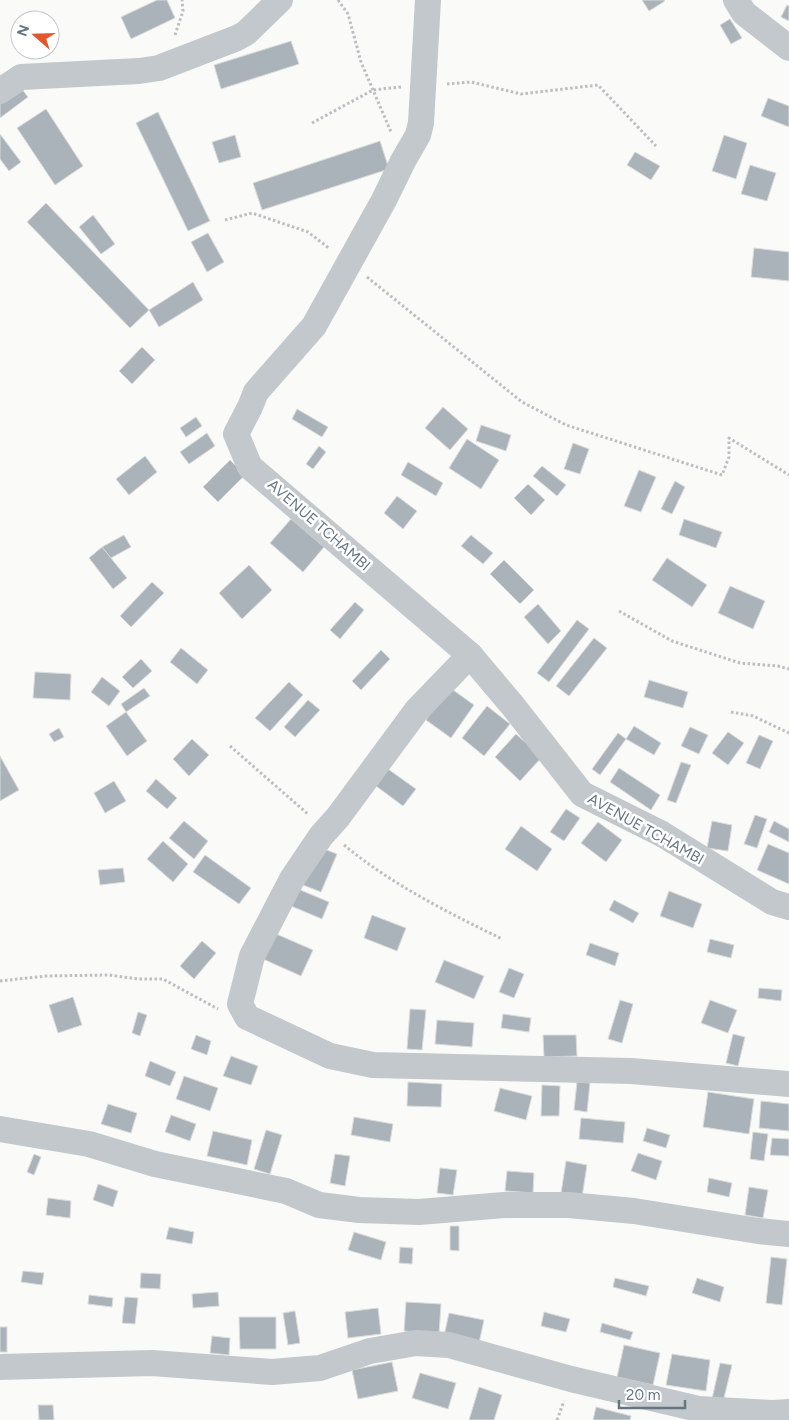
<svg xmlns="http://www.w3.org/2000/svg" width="789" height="1420" font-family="Figtree,sans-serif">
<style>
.building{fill:#aab3b9;stroke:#dcdcda}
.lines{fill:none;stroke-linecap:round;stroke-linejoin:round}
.path{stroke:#bbbfc2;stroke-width:3;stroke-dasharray:2.5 2.5;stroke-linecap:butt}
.minor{stroke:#c3c8cc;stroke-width:26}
.labels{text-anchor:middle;stroke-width:5;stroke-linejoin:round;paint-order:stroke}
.street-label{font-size:15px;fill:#657683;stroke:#fff}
</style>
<rect width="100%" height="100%" fill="#fafaf8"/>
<g class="building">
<path d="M 157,0 L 167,0 L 175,18 L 131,39 L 121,17 Z"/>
<path d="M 642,0 L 664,0 L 665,1 L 649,11 Z"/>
<path d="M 787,5 L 789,6 L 789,21 L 781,17 Z"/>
<path d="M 730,19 L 742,38 L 731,44 L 720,25 Z"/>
<path d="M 291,41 L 299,64 L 221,89 L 214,65 Z"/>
<path d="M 17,83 L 28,97 L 0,118 L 0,96 Z"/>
<path d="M 768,98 L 789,106 L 789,127 L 761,116 Z"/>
<path d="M 46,109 L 83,166 L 55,185 L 17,128 Z"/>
<path d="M 158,112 L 210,221 L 188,231 L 136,123 Z"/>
<path d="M 0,134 L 21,162 L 9,171 L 0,159 Z"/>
<path d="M 235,135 L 241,157 L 219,163 L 212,142 Z"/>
<path d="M 724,135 L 747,143 L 736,179 L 712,171 Z"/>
<path d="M 380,141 L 389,169 L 262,210 L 253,183 Z"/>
<path d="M 635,152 L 660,166 L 651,180 L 627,165 Z"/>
<path d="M 750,165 L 776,173 L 767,201 L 741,194 Z"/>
<path d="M 46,203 L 149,310 L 130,328 L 27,222 Z"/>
<path d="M 93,215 L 115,244 L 101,254 L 79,227 Z"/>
<path d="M 208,233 L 224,262 L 207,272 L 191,242 Z"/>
<path d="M 754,248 L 789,252 L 789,281 L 751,277 Z"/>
<path d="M 193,282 L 203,300 L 159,327 L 149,310 Z"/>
<path d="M 142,347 L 155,360 L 132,384 L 119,371 Z"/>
<path d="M 443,407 L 468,429 L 450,450 L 425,428 Z"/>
<path d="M 297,409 L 328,427 L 322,437 L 292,419 Z"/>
<path d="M 196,417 L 202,426 L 186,437 L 180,428 Z"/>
<path d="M 481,425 L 511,435 L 506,451 L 476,441 Z"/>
<path d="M 207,433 L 215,446 L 189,464 L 180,452 Z"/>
<path d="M 467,439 L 499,460 L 481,489 L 449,468 Z"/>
<path d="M 573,443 L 589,449 L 580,474 L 564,469 Z"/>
<path d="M 319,446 L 326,452 L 313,469 L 306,464 Z"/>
<path d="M 145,456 L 157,472 L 129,495 L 116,479 Z"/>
<path d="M 230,460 L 245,475 L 218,502 L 203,487 Z"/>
<path d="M 408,462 L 443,483 L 436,496 L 401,475 Z"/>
<path d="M 542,466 L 566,485 L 557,496 L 533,476 Z"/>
<path d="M 639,470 L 656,477 L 641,512 L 624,506 Z"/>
<path d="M 675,481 L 685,487 L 672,514 L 661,509 Z"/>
<path d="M 528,484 L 545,500 L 531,515 L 514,498 Z"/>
<path d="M 397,496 L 417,511 L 403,529 L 384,513 Z"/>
<path d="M 291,519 L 324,547 L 303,572 L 270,543 Z"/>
<path d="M 684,519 L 722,532 L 716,548 L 679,535 Z"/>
<path d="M 124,535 L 131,547 L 109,559 L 102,547 Z"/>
<path d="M 471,535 L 493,553 L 483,564 L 461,546 Z"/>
<path d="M 102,547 L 127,578 L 113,589 L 89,558 Z"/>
<path d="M 667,558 L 707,585 L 692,607 L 652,580 Z"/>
<path d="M 504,560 L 534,590 L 520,604 L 490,574 Z"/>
<path d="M 249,565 L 272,590 L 242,619 L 219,593 Z"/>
<path d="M 152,582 L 164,593 L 131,627 L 120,616 Z"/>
<path d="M 730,586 L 765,601 L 753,629 L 718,613 Z"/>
<path d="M 355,602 L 364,610 L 340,639 L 330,630 Z"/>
<path d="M 538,604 L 561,631 L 548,644 L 524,617 Z"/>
<path d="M 577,620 L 589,629 L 549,682 L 537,673 Z"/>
<path d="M 594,638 L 607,648 L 569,696 L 556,686 Z"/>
<path d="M 181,648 L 208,670 L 197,684 L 170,662 Z"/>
<path d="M 381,650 L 390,659 L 361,690 L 352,681 Z"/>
<path d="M 141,659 L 152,671 L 133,688 L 122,677 Z"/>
<path d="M 35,672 L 71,674 L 70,700 L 33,698 Z"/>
<path d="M 102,677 L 120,691 L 109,706 L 91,692 Z"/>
<path d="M 649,680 L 688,692 L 683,708 L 644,697 Z"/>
<path d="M 289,682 L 303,695 L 270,731 L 255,718 Z"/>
<path d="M 449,687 L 474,705 L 451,738 L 426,720 Z"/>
<path d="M 144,688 L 150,696 L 126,712 L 121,704 Z"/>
<path d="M 308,700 L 320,710 L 295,737 L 284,727 Z"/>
<path d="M 487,706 L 510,724 L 484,756 L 462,738 Z"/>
<path d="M 126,712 L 147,741 L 127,756 L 106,726 Z"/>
<path d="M 634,726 L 661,743 L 654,755 L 626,739 Z"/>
<path d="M 690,727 L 708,735 L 699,754 L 681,746 Z"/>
<path d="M 59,728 L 64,737 L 54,742 L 49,734 Z"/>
<path d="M 728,732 L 744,743 L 728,765 L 712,753 Z"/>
<path d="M 618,733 L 626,739 L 600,775 L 592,769 Z"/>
<path d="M 516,734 L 542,757 L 520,781 L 495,757 Z"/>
<path d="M 759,735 L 773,741 L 760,769 L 746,763 Z"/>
<path d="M 192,739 L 209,755 L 189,776 L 173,759 Z"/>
<path d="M 0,756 L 19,790 L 0,801 Z"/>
<path d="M 681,762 L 691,765 L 676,803 L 667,800 Z"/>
<path d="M 619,768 L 660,795 L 651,810 L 610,782 Z"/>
<path d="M 388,769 L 416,789 L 403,806 L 376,786 Z"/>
<path d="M 156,779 L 177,798 L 167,809 L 146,791 Z"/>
<path d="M 114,781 L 126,801 L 105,813 L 94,793 Z"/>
<path d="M 566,809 L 580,818 L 564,841 L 550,832 Z"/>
<path d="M 755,815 L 767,819 L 757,848 L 744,844 Z"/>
<path d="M 184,821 L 208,841 L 194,859 L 169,838 Z"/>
<path d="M 712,821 L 732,825 L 728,851 L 707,848 Z"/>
<path d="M 774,821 L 789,829 L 789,842 L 769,832 Z"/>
<path d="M 598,822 L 622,840 L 606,862 L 581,843 Z"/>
<path d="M 521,826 L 552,849 L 537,871 L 505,849 Z"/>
<path d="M 163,841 L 188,864 L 173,882 L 147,859 Z"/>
<path d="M 768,844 L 789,853 L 789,884 L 757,870 Z"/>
<path d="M 319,847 L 337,854 L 321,892 L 303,885 Z"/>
<path d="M 205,855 L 251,888 L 239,904 L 193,872 Z"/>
<path d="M 123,868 L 125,882 L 100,885 L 98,870 Z"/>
<path d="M 298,889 L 329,902 L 322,919 L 291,906 Z"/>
<path d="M 669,891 L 702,904 L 693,928 L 660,916 Z"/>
<path d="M 614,900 L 639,913 L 633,923 L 609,910 Z"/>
<path d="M 372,915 L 406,928 L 397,951 L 364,938 Z"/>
<path d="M 274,933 L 313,950 L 301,976 L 263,959 Z"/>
<path d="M 710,939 L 734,945 L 731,958 L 707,952 Z"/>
<path d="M 202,941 L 216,953 L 194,979 L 180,966 Z"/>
<path d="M 590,943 L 619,953 L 615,966 L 586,955 Z"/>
<path d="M 444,960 L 484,976 L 474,999 L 435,982 Z"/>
<path d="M 509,968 L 524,974 L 514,998 L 499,992 Z"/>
<path d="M 759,988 L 782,990 L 781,1001 L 758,998 Z"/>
<path d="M 73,997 L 82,1025 L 58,1033 L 49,1005 Z"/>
<path d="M 620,1000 L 633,1004 L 622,1043 L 608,1039 Z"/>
<path d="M 710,1000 L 737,1010 L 728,1033 L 701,1023 Z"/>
<path d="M 410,1009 L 426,1010 L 422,1050 L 407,1049 Z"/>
<path d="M 138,1012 L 147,1015 L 140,1036 L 132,1033 Z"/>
<path d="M 503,1014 L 531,1018 L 529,1032 L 501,1028 Z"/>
<path d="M 437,1020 L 474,1023 L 472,1047 L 435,1044 Z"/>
<path d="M 733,1034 L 745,1037 L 738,1066 L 726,1063 Z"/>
<path d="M 196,1035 L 211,1041 L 207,1055 L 191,1049 Z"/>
<path d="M 543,1035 L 576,1035 L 577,1056 L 544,1057 Z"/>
<path d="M 231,1056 L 258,1066 L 251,1085 L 223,1076 Z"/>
<path d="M 150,1061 L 176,1072 L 170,1086 L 145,1076 Z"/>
<path d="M 184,1076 L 218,1088 L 210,1111 L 176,1099 Z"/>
<path d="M 408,1082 L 442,1084 L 441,1107 L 407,1106 Z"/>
<path d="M 577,1082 L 590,1083 L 587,1112 L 574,1110 Z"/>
<path d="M 542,1085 L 560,1086 L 559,1116 L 541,1116 Z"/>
<path d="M 500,1088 L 532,1096 L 526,1120 L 494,1111 Z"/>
<path d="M 708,1092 L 754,1099 L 749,1134 L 703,1127 Z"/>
<path d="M 761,1101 L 789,1104 L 789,1131 L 759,1128 Z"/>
<path d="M 108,1104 L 137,1113 L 131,1133 L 101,1124 Z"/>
<path d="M 171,1115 L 196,1124 L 190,1141 L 165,1132 Z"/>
<path d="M 354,1117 L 393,1124 L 390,1142 L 351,1135 Z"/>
<path d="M 581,1118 L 625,1122 L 623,1143 L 579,1139 Z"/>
<path d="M 647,1128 L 670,1135 L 666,1148 L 643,1141 Z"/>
<path d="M 266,1130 L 282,1135 L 270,1174 L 254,1169 Z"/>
<path d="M 213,1131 L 252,1140 L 247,1165 L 207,1156 Z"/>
<path d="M 753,1132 L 768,1134 L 764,1161 L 750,1159 Z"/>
<path d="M 772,1138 L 789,1139 L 789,1156 L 770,1155 Z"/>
<path d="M 638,1153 L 662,1161 L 656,1180 L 631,1171 Z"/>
<path d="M 34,1154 L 41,1157 L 34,1175 L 27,1172 Z"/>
<path d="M 335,1154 L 350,1156 L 345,1186 L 330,1183 Z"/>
<path d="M 566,1161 L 587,1165 L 582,1197 L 561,1193 Z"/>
<path d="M 440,1168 L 457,1170 L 453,1195 L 437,1193 Z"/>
<path d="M 507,1171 L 534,1173 L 533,1193 L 505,1191 Z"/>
<path d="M 709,1178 L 732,1183 L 729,1197 L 707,1192 Z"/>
<path d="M 98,1184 L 118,1191 L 113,1207 L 93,1200 Z"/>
<path d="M 749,1187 L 768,1190 L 763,1218 L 745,1215 Z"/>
<path d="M 48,1198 L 71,1201 L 70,1218 L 46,1215 Z"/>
<path d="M 450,1226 L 459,1226 L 459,1251 L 450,1250 Z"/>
<path d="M 169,1227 L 194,1232 L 192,1244 L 166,1239 Z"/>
<path d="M 354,1232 L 386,1242 L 381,1260 L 348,1250 Z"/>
<path d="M 400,1247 L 413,1248 L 412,1264 L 399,1263 Z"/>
<path d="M 771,1257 L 787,1259 L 782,1305 L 766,1303 Z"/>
<path d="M 23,1271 L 44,1273 L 42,1285 L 21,1282 Z"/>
<path d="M 141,1273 L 161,1274 L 160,1289 L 140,1288 Z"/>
<path d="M 615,1278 L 649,1286 L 646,1296 L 613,1287 Z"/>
<path d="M 697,1278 L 724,1287 L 720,1302 L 692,1293 Z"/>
<path d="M 218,1292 L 219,1306 L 193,1308 L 192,1294 Z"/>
<path d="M 89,1295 L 113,1298 L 112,1307 L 88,1304 Z"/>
<path d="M 125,1297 L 138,1298 L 135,1324 L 122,1323 Z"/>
<path d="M 406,1302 L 441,1304 L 439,1334 L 404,1331 Z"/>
<path d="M 378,1308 L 381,1334 L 348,1338 L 345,1312 Z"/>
<path d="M 295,1311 L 300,1343 L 288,1345 L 283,1313 Z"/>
<path d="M 544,1312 L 570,1319 L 566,1332 L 541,1326 Z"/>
<path d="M 449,1313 L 484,1320 L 479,1343 L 444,1336 Z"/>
<path d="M 239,1317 L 276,1317 L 276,1349 L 240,1349 Z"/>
<path d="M 602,1323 L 633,1332 L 630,1340 L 600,1332 Z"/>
<rect x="0" y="1327" width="7" height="25"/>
<path d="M 212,1336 L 230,1338 L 229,1355 L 210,1353 Z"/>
<path d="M 624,1345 L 660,1353 L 653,1385 L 617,1377 Z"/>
<path d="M 672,1354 L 710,1360 L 706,1391 L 666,1385 Z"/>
<path d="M 392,1362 L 398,1391 L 358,1399 L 352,1370 Z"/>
<path d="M 720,1363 L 732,1365 L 723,1402 L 712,1399 Z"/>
<path d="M 420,1373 L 456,1383 L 448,1409 L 412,1398 Z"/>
<path d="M 479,1387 L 502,1395 L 494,1420 L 469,1420 Z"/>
<path d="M 38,1405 L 53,1405 L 54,1420 L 39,1420 Z"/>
<path d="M 596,1407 L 631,1416 L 630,1420 L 593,1420 Z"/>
</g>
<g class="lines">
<g class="path">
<path d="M 338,0 L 348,14 L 361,62 L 391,132"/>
<path d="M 175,35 L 183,11 L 182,0"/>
<path d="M 447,84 L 471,82 L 521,94 L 598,85 L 656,146"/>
<path d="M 312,123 L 373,90 L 401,87"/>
<path d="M 225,220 L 252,213 L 308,232 L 330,249"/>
<path d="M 367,277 L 522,402 L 566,425 L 722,475 L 729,457 L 729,438 L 789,475"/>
<path d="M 619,611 L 672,641 L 740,663 L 778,666 L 789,669"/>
<path d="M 731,712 L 753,716 L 789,733"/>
<path d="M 230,746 L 309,815"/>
<path d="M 344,845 C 391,884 447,912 502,939"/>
<path d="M 0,981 L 46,976 L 109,975 L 138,979 L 163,979 L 218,1009"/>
<path d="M 557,1420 L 564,1401"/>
</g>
<g class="minor">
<path d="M 428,0 L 421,123 L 418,135 L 403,161 L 384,200 L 314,326 L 256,392 L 250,407 L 236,434 L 250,467 L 470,655 L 513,706 L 582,794 L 662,834 L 772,902 L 789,907"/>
<path d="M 736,0 L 744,13 L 789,48"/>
<path d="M 0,91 L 21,77 L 139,71 L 159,68 L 237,38 L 246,33 L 280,0"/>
<path d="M 470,655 L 417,710 L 338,817 L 321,836 L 292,879 L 252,956 L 240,1004 L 247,1017 L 330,1056 L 373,1065 L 631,1071 L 789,1084"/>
<path d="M 0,1129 L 89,1144 L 155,1164 L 286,1191 L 319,1205 L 359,1210 L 419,1212 L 504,1205 L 569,1205 L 634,1211 L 758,1231 L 789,1234"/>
<path d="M 0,1367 L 152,1363 L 272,1372 L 320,1368 L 370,1351 L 416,1343 L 449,1345 L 571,1379 L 698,1409 L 773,1413 L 789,1412"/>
</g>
</g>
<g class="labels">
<g class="street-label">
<text transform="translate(319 525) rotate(41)" y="5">AVENUE TCHAMBI</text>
<text transform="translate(646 829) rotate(29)" y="5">AVENUE TCHAMBI</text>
</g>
</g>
<g transform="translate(35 35) rotate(290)"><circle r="24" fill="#ffffff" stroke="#c1c8cd"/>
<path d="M0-4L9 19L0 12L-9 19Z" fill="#e4572e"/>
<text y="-8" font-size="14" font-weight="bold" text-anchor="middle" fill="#657683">N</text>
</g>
<path d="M619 1400v8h66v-8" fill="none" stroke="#657683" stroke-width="2.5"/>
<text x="626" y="1400" font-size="15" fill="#657683" stroke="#ffffff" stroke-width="4" paint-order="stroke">20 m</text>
</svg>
